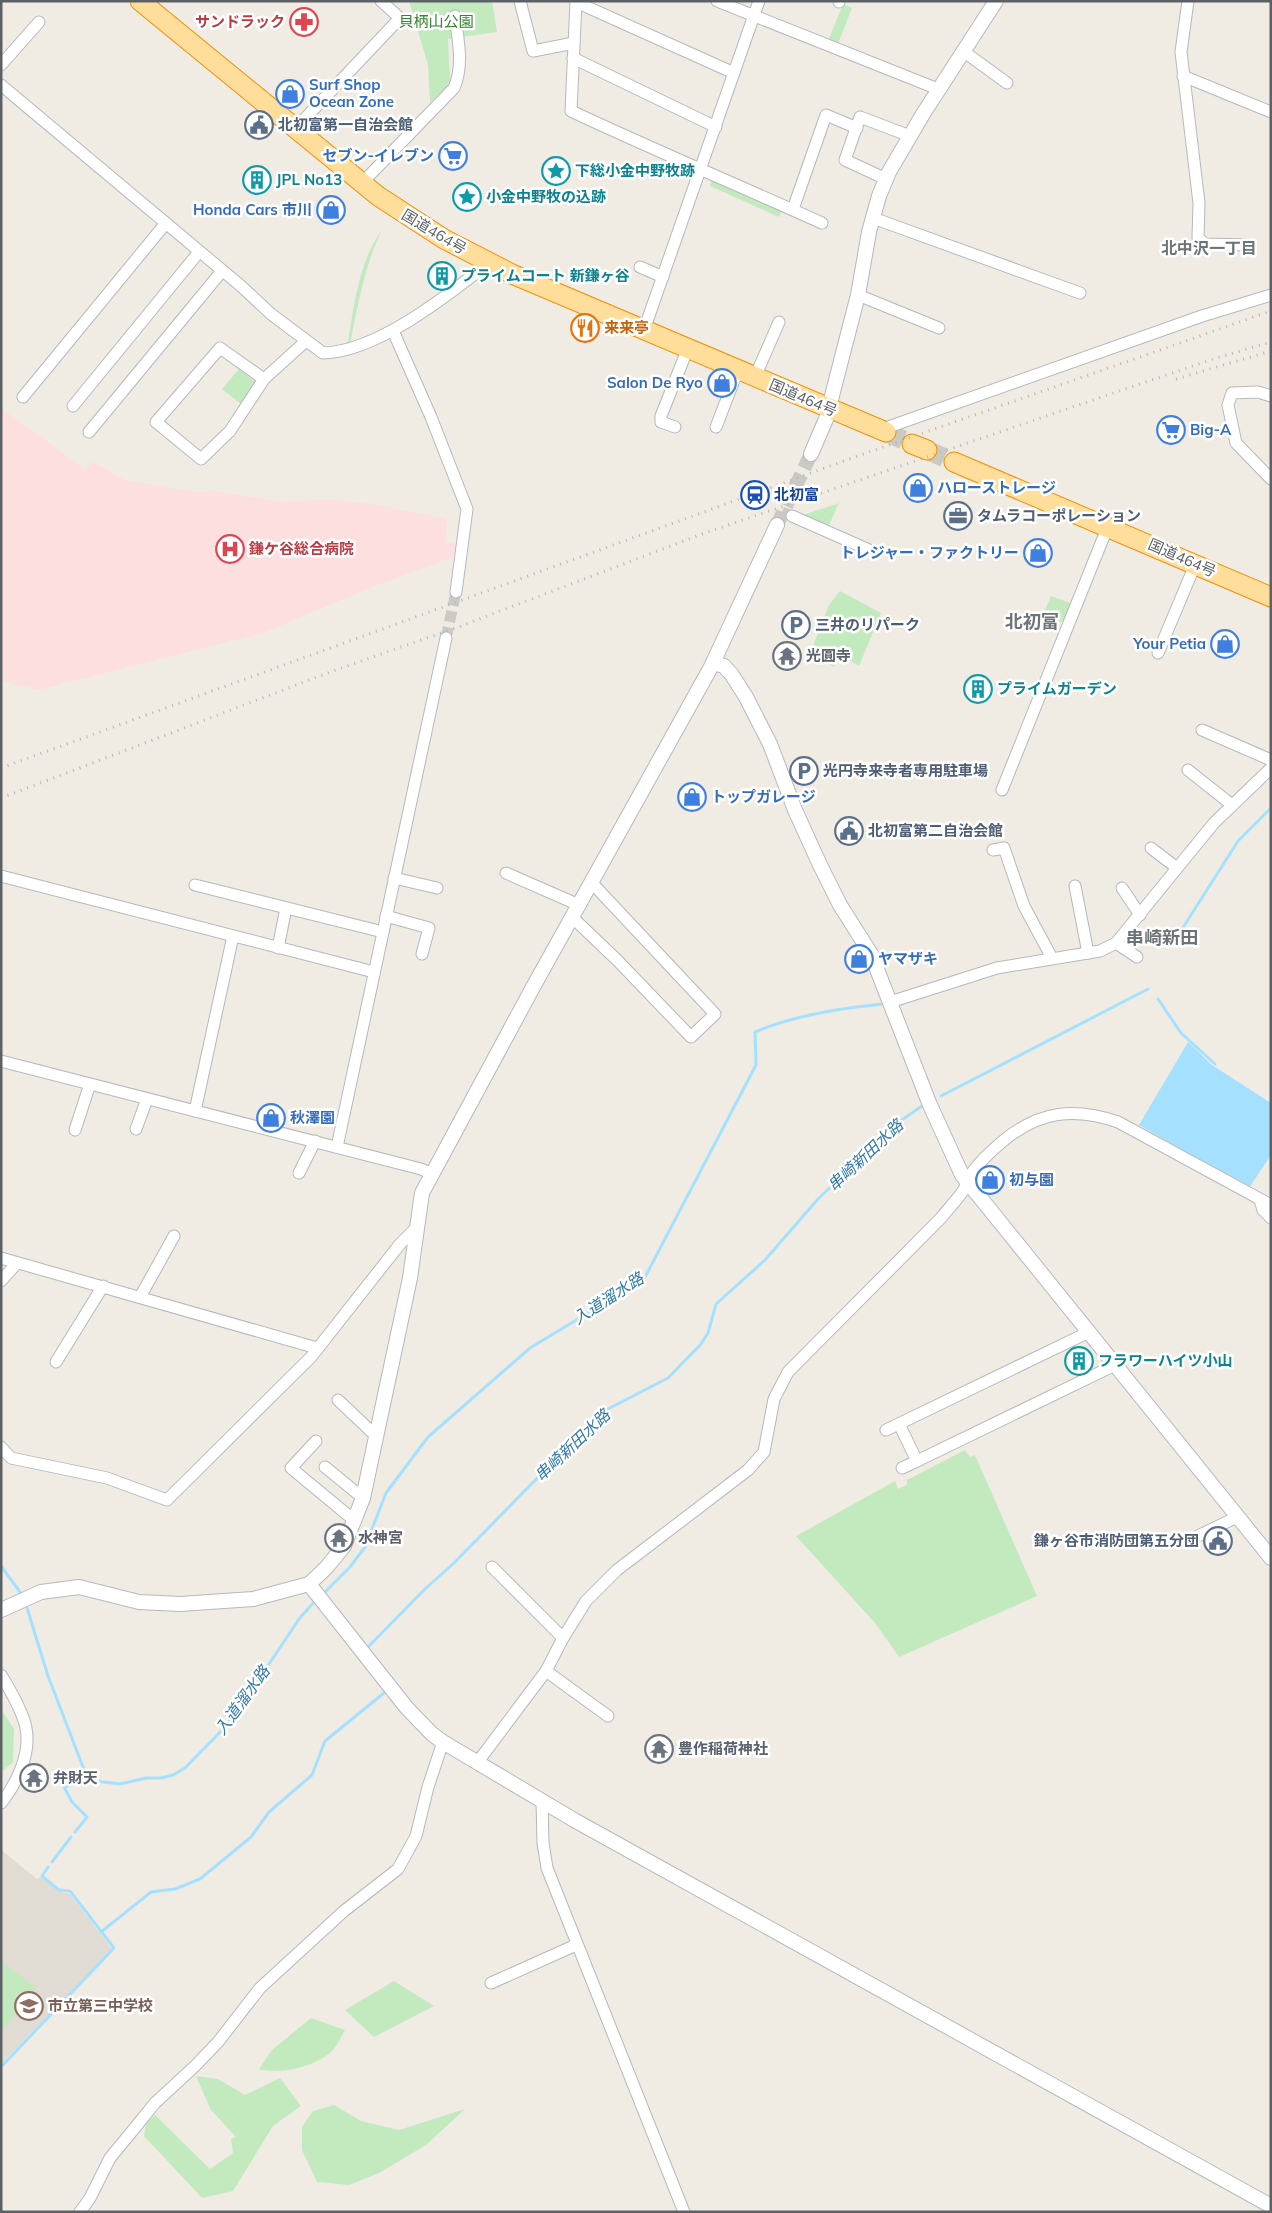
<svg xmlns="http://www.w3.org/2000/svg" width="1272" height="2213" font-family="Mulish,'Noto Sans JP',sans-serif">
<style>
.education{fill:#e0dbd3}
.medical{fill:#fedfe0}
.green{fill:#c3eabe}
.water{fill:#a5e1ff}
.lines{fill:none;stroke-linecap:round;stroke-linejoin:round}
.stream{stroke:#a5e1ff;stroke-width:3}
.minor-tunnel{stroke:#cbc9c4;stroke-width:11;stroke-dasharray:11 5.5;stroke-linecap:butt}
.tertiary-tunnel{stroke:#cbc9c4;stroke-width:14;stroke-dasharray:14 7;stroke-linecap:butt}
.trunk-tunnel{stroke:#cbc9c4;stroke-width:19;stroke-dasharray:19 9;stroke-linecap:butt}
.minor-casing{stroke:#b5b8bc;stroke-width:13}
.tertiary-casing{stroke:#b5b8bc;stroke-width:16}
.trunk-casing{stroke:#f48d00;stroke-width:21}
.minor{stroke:#fff;stroke-width:11}
.tertiary{stroke:#fff;stroke-width:14}
.trunk{stroke:#ffde9b;stroke-width:19}
.rail{stroke:#b5b6b7;stroke-width:3;stroke-dasharray:1 6;stroke-linecap:butt}
.labels{text-anchor:middle;stroke-width:5;stroke-linejoin:round;paint-order:stroke}
.health-label{font-size:15px;font-weight:bold;fill:#be3a42;stroke:#fff;text-anchor:end}
.park-label{font-size:15px;fill:#31852c;stroke:#fff}
.shop-label{font-size:15px;font-weight:bold;fill:#366cbe;stroke:#fff;text-anchor:start}
.service-label{font-size:15px;font-weight:bold;fill:#4e5e75;stroke:#fff;text-anchor:start}
.culture-label{font-size:15px;font-weight:bold;fill:#0d838f;stroke:#fff;text-anchor:start}
.street-label{font-size:15px;fill:#5c6166;stroke:#fff}
.food-label{font-size:15px;font-weight:bold;fill:#c56008;stroke:#fff;text-anchor:start}
.transit-label{font-size:15px;font-weight:bold;fill:#164399;stroke:#fff;text-anchor:start}
.worship-label{font-size:15px;font-weight:bold;fill:#5b616d;stroke:#fff;text-anchor:start}
.education-label{font-size:15px;font-weight:bold;fill:#785e54;stroke:#fff;text-anchor:start}
.neighbourhood-label{font-size:16px;font-weight:bold;fill:#6d7478;stroke:#fff}
.water-label{font-size:16px;font-style:italic;fill:#3379a9;stroke:#fff}
.quarter-label{font-size:18px;font-weight:bold;fill:#6d7478;stroke:#fff}
</style>
<rect width="100%" height="100%" fill="#f0ece4"/>
<path class="education" d="M 1,1850 L 37,1879 L 43,1876 L 63,1893 L 69,1893 L 112,1949 L 1,2064 Z"/>
<path class="medical" d="M 1,408 L 85,469 L 93,462 L 125,480 L 170,488 L 196,492 L 214,491 L 278,501 L 335,500 L 372,504 L 447,519 L 446,543 L 460,544 L 459,555 L 375,586 L 263,633 L 39,690 L 1,681 Z"/>
<g class="green">
<path d="M 409,1 L 492,1 L 497,32 L 448,39 L 450,80 L 446,88 L 430,102 L 428,65 Z"/>
<path d="M 843,4 L 852,8 L 838,44 L 828,41 Z"/>
<path d="M 712,180 L 782,211 L 779,217 L 710,186 Z"/>
<path d="M 382,230 C 366,260 356,312 350,345 L 347,347 C 354,308 358,262 382,230 Z"/>
<path d="M 239,369 L 254,381 L 255,386 L 242,405 L 222,389 Z"/>
<path d="M 839,503 L 828,527 L 803,515 Z"/>
<path d="M 840,591 L 881,613 L 859,666 L 841,656 L 834,667 L 810,653 L 829,605 Z"/>
<path d="M 1051,596 L 1073,604 L 1067,620 L 1060,622 L 1043,615 Z"/>
<path d="M 965,1450 L 970,1457 L 975,1455 L 1037,1596 L 899,1657 L 875,1623 L 796,1536 L 895,1481 L 898,1489 L 907,1485 L 907,1480 Z"/>
<path d="M 1,1709 L 14,1729 L 13,1762 L 3,1771 L 1,1770 Z"/>
<path d="M 1,1961 L 36,1988 L 1,2032 Z"/>
<path d="M 394,1981 L 434,2006 L 374,2037 L 345,2010 Z"/>
<path d="M 311,2018 L 345,2030 C 341,2037 336,2048 330,2053 C 313,2067 280,2075 259,2069 L 272,2050 Z"/>
<path d="M 196,2076 L 218,2079 L 245,2095 L 280,2078 L 301,2106 L 273,2126 L 233,2191 L 202,2198 L 144,2136 L 146,2123 L 155,2115 L 210,2169 L 233,2153 L 231,2139 L 236,2137 L 211,2110 Z"/>
<path d="M 334,2105 L 361,2121 L 399,2130 L 465,2109 L 426,2145 L 379,2173 L 349,2185 L 317,2182 L 302,2150 L 302,2127 L 313,2111 Z"/>
</g>
<path class="water" d="M 1188,1042 L 1212,1065 L 1271,1103 L 1271,1155 L 1249,1188 L 1139,1125 Z"/>
<g class="lines">
<g class="stream">
<path d="M 1177,937 L 1238,841 L 1271,808"/>
<path d="M 1158,999 L 1181,1033 L 1215,1064"/>
<path d="M 941,1096 L 1148,989"/>
<path d="M 1,1566 L 20,1592"/>
<path d="M 324,1593 L 350,1567 L 365,1547 L 386,1493 L 428,1437 L 530,1348 L 644,1279 L 756,1065 L 755,1032 C 795,1015 840,1008 884,1004"/>
<path d="M 27,1608 L 48,1676 L 88,1780"/>
<path d="M 369,1646 L 425,1589 L 454,1563 L 602,1412 L 668,1378 L 701,1344 L 708,1333 L 716,1304 L 765,1260 L 818,1199 L 896,1124 L 922,1106"/>
<path d="M 75,1832 L 87,1817 L 72,1802 L 64,1787 L 88,1780 L 120,1784 L 146,1778 L 161,1778 L 173,1775 L 185,1768 L 228,1724 L 240,1701 L 259,1679 L 299,1619 L 314,1602"/>
<path d="M 52,1862 L 71,1837"/>
<path d="M 101,1932 L 151,1892 L 175,1889 L 200,1879 L 251,1837 L 269,1812 L 312,1775 L 325,1741 L 384,1693"/>
<path d="M 1,2067 L 114,1948 L 70,1891 L 59,1890 L 42,1876 L 48,1867"/>
</g>
<g class="minor-tunnel">
<path d="M 782,512 L 792,516"/>
<path d="M 446,638 L 456,592"/>
</g>
<path class="tertiary-tunnel" d="M 777,525 L 811,454"/>
<g class="trunk-tunnel">
<path d="M 886,432 L 912,444"/>
<path d="M 927,450 L 954,462"/>
</g>
<defs>
<g id="minor">
<path d="M 520,1 L 533,51 L 574,43"/>
<path d="M 576,1 L 571,111 C 654,150 738,185 822,223"/>
<path d="M 717,1 L 938,89"/>
<path d="M 1188,1 L 1181,52 L 1199,203 L 1198,238 L 1205,244 L 1248,245"/>
<path d="M 576,2 L 734,73"/>
<path d="M 839,2 L 839,1"/>
<path d="M 963,51 L 1007,83"/>
<path d="M 573,58 L 716,127"/>
<path d="M 1,65 L 39,22"/>
<path d="M 1183,76 L 1271,112"/>
<path d="M 1,85 L 241,286 L 271,314 L 323,353 C 377,352 448,295 489,263"/>
<path d="M 295,129 L 400,18 L 381,1"/>
<path d="M 886,179 L 845,160 L 860,117 L 910,136"/>
<path d="M 362,183 L 454,88 C 464,65 458,40 455,16"/>
<path d="M 793,209 L 826,115 L 857,128"/>
<path d="M 873,218 L 1080,293"/>
<path d="M 640,267 L 663,277"/>
<path d="M 858,295 L 939,328"/>
<path d="M 644,330 L 759,1"/>
<path d="M 393,331 L 431,417 L 467,509 L 456,592"/>
<path d="M 755,377 L 779,322"/>
<path d="M 264,379 L 220,348 L 156,422 L 201,459 L 230,431 L 264,379 L 306,341"/>
<path d="M 1271,396 L 1258,392 L 1232,393 L 1228,405 L 1236,443 L 1271,479"/>
<path d="M 23,397 L 166,223"/>
<path d="M 73,406 L 199,252"/>
<path d="M 675,427 L 661,422 L 661,416 L 688,348"/>
<path d="M 716,427 L 738,370"/>
<path d="M 880,430 L 1202,316 L 1271,295"/>
<path d="M 89,432 L 222,271"/>
<path d="M 792,516 L 876,553"/>
<path d="M 1158,653 L 1195,565"/>
<path d="M 1202,730 L 1271,760"/>
<path d="M 1188,770 L 1232,805"/>
<path d="M 1002,790 L 1108,526"/>
<path d="M 1151,848 L 1177,868"/>
<path d="M 993,850 L 1004,848 L 1024,906 L 1052,958"/>
<path d="M 506,873 L 579,905"/>
<path d="M 1,876 L 374,972"/>
<path d="M 394,878 L 437,888"/>
<path d="M 195,885 L 383,932"/>
<path d="M 1075,886 L 1088,953"/>
<path d="M 1122,888 L 1140,915"/>
<path d="M 386,916 L 429,928 L 422,954"/>
<path d="M 572,917 L 618,961 L 691,1037 L 715,1014 L 591,882"/>
<path d="M 1116,943 L 1137,957"/>
<path d="M 278,948 L 286,908"/>
<path d="M 890,1002 L 997,968 L 1100,951 L 1116,943 L 1214,823 L 1271,768"/>
<path d="M 1,1061 L 421,1169 L 432,1174"/>
<path d="M 195,1111 L 233,936"/>
<path d="M 136,1129 L 147,1099"/>
<path d="M 75,1130 L 90,1084"/>
<path d="M 337,1147 L 446,638"/>
<path d="M 299,1173 L 315,1141"/>
<path d="M 1260,1200 L 1263,1210 L 1271,1218"/>
<path d="M 1,1258 L 317,1348"/>
<path d="M 1,1281 L 17,1263"/>
<path d="M 140,1297 L 174,1236"/>
<path d="M 56,1362 L 103,1286"/>
<path d="M 338,1400 L 375,1435"/>
<path d="M 899,1424 L 917,1461 L 1115,1365"/>
<path d="M 886,1430 L 1089,1332"/>
<path d="M 316,1441 L 291,1468 L 355,1521"/>
<path d="M 1,1447 L 11,1458 L 107,1478 L 167,1500 L 311,1357 L 400,1244 L 417,1227"/>
<path d="M 325,1467 L 363,1498"/>
<path d="M 902,1468 L 917,1461"/>
<path d="M 1198,1536 L 1237,1517"/>
<path d="M 492,1567 L 563,1638"/>
<path d="M 546,1671 L 608,1716"/>
<path d="M 1,1675 C 9,1688 23,1713 26,1728 C 31,1754 17,1783 1,1803"/>
<path d="M 477,1763 L 546,1671 L 563,1638 L 586,1601 L 617,1570 L 748,1470 L 764,1452 L 774,1399 L 788,1372 L 941,1218 C 948,1209 956,1201 963,1191 C 966,1186 968,1180 971,1174 C 980,1161 991,1151 1003,1141 C 1039,1111 1074,1107 1118,1122 L 1271,1205"/>
<path d="M 542,1801 L 543,1843 L 547,1868 L 684,2212"/>
<path d="M 491,1983 L 576,1945"/>
<path d="M 80,2212 L 90,2198 L 110,2158 L 129,2135 L 155,2103 L 195,2066 L 218,2042 L 260,1988 L 344,1911 L 398,1869 L 416,1836 L 428,1787 L 443,1742"/>
</g>
<g id="tertiary">
<path d="M 811,454 L 826,419 L 858,295 L 869,232 L 879,196 L 889,172 L 923,114 L 996,1"/>
<path d="M 713,663 L 724,666 L 732,675 L 746,697 L 770,744 L 795,810 L 820,865 L 840,905 L 871,954 L 930,1105 L 962,1175 L 1271,1558"/>
<path d="M 309,1584 L 406,1707 L 432,1734 L 443,1742 L 574,1820 L 1271,2206"/>
<path d="M 1,1610 L 41,1592 L 79,1587 L 139,1602 L 180,1604 L 253,1599 L 309,1584 L 326,1568 L 344,1546 L 363,1498 L 410,1278 L 422,1193 L 532,989 L 711,667 L 777,525"/>
</g>
<g id="trunk">
<path d="M 140,1 L 378,196 L 444,239 L 512,274 L 886,432"/>
<path d="M 912,444 L 927,450"/>
<path d="M 954,462 L 1271,597"/>
</g>
</defs>
<use href="#minor" class="minor-casing"/>
<use href="#tertiary" class="tertiary-casing"/>
<use href="#trunk" class="trunk-casing"/>
<use href="#minor" class="minor"/>
<use href="#tertiary" class="tertiary"/>
<use href="#trunk" class="trunk"/>
<g class="rail">
<path d="M 1176,379 L 1271,351"/>
<path d="M 1,768 L 852,458 L 1271,311"/>
<path d="M 1,798 L 333,671 L 461,626 L 702,534 L 1213,359 L 1271,342"/>
</g>
</g>
<defs>
<symbol id="pharmacy-ring" viewBox="-11 -11 22 22"><circle r="9.5" fill="#fff" stroke="#e0444e" stroke-width="1.5"/><path d="M-2-6h4v4h4v4h-4v4h-4v-4h-4v-4h4Z" fill="#e0444e"/></symbol>
<symbol id="shop-ring" viewBox="-11 -11 22 22"><circle r="9.5" fill="#fff" stroke="#3f7fe0" stroke-width="1.5"/><path d="M-5-2.5h2.3a2.7 3.5 0 0 1 5.4 0H5L5.5 6h-11ZM-1.5-2.5h3a1.5 2.3 0 0 0-3 0Z" fill="#3f7fe0"/></symbol>
<symbol id="civic-ring" viewBox="-11 -11 22 22"><circle r="9.5" fill="#fff" stroke="#5c6f8a" stroke-width="1.5"/><path d="M-.6-6.5H3V-4.5H.6V-3L4-1V1h2V6H-6V1h2V-1L-.6-3ZM-1.2 2.5V6h2.4V2.5Z" fill="#5c6f8a"/></symbol>
<symbol id="supermarket-ring" viewBox="-11 -11 22 22"><circle r="9.5" fill="#fff" stroke="#3f7fe0" stroke-width="1.5"/><path d="M-6-5.5h2.5l.6 2H6L4.5 2H-2.5L-4.4-4H-6ZM-1.5 3.2a1.3 1.3 0 1 0 .1 0ZM3 3.2a1.3 1.3 0 1 0 .1 0Z" fill="#3f7fe0"/></symbol>
<symbol id="sight-ring" viewBox="-11 -11 22 22"><circle r="9.5" fill="#fff" stroke="#0f9aa8" stroke-width="1.5"/><path d="M0-6L1.8-2.2L6-1.7L2.9 1.2L3.7 5.4L0 3.3L-3.7 5.4L-2.9 1.2L-6-1.7L-1.8-2.2Z" fill="#0f9aa8"/></symbol>
<symbol id="building-ring" viewBox="-11 -11 22 22"><circle r="9.5" fill="#fff" stroke="#0f9aa8" stroke-width="1.5"/><path d="M-4-6H4V6H1V3H-1V6H-4ZM-2.5-4.3h1.7v1.8h-1.7ZM.8-4.3h1.7v1.8H.8ZM-2.5-1h1.7V.8h-1.7ZM.8-1h1.7V.8H.8Z" fill="#0f9aa8"/></symbol>
<symbol id="restaurant-ring" viewBox="-11 -11 22 22"><circle r="9.5" fill="#fff" stroke="#e8710a" stroke-width="1.5"/><path d="M-5-6h1v4h1v-4h1v4h1v-4h1v5L-1.5 .5V6h-2V.5L-5-1ZM5-6V6H3V1.5H1.5Q1.5-4 5-6Z" fill="#e8710a"/></symbol>
<symbol id="station-ring" viewBox="-11 -11 22 22"><circle r="9.5" fill="#fff" stroke="#1a4fb4" stroke-width="1.5"/><path d="M-3-6H3Q5-6 5-4V2Q5 4 3 4L4.5 6H3L1.5 4h-3L-3 6H-4.5L-3 4Q-5 4-5 2V-4Q-5-6-3-6ZM-3.5-4v3h7v-3ZM-3.5 1v1.5H-2V1ZM2 1v1.5H3.5V1Z" fill="#1a4fb4"/></symbol>
<symbol id="office-ring" viewBox="-11 -11 22 22"><circle r="9.5" fill="#fff" stroke="#5c6f8a" stroke-width="1.5"/><path d="M-6-3h4V-5.5h4V-3h4V5H-6ZM-1-4.5V-3h2v-1.5ZM-6 0V1H6V0Z" fill="#5c6f8a"/></symbol>
<symbol id="hospital-ring" viewBox="-11 -11 22 22"><circle r="9.5" fill="#fff" stroke="#e0444e" stroke-width="1.5"/><path d="M-5-5h3v3.5h4V-5h3V5h-3V1.5h-4V5h-3Z" fill="#e0444e"/></symbol>
<symbol id="parking-ring" viewBox="-11 -11 22 22"><circle r="9.5" fill="#fff" stroke="#5c6f8a" stroke-width="1.5"/><path d="M-3.5-5.5H1a3.5 3.5 0 0 1 0 7H-1V5.5H-3.5ZM-1-3.4V-.6H.8a1.4 1.4 0 0 0 0-2.8Z" fill="#5c6f8a"/></symbol>
<symbol id="temple-ring" viewBox="-11 -11 22 22"><circle r="9.5" fill="#fff" stroke="#6b7280" stroke-width="1.5"/><path d="M0-6L5-2H3V0L6.5 2.5H4V6H1.5V3h-3V6H-4V2.5H-6.5L-3 0V-2H-5Z" fill="#6b7280"/></symbol>
<symbol id="school-ring" viewBox="-11 -11 22 22"><circle r="9.5" fill="#fff" stroke="#8d6e63" stroke-width="1.5"/><path d="M0-5L7-2L0 1L-7-2ZM-4 1L0 2.5L4 1V4Q0 6-4 4Z" fill="#8d6e63"/></symbol>
</defs>
<g fill-rule="evenodd">
<use href="#pharmacy-ring" x="288" y="6" width="32" height="32"/>
<use href="#shop-ring" x="274" y="78" width="32" height="32"/>
<use href="#civic-ring" x="243" y="109" width="32" height="32"/>
<use href="#supermarket-ring" x="437" y="140" width="32" height="32"/>
<use href="#sight-ring" x="540" y="155" width="32" height="32"/>
<use href="#building-ring" x="241" y="164" width="32" height="32"/>
<use href="#sight-ring" x="451" y="181" width="32" height="32"/>
<use href="#shop-ring" x="315" y="194" width="32" height="32"/>
<use href="#building-ring" x="426" y="260" width="32" height="32"/>
<use href="#restaurant-ring" x="569" y="312" width="32" height="32"/>
<use href="#shop-ring" x="706" y="367" width="32" height="32"/>
<use href="#supermarket-ring" x="1155" y="414" width="32" height="32"/>
<use href="#shop-ring" x="902" y="472" width="32" height="32"/>
<use href="#station-ring" x="739" y="479" width="32" height="32"/>
<use href="#office-ring" x="942" y="500" width="32" height="32"/>
<use href="#hospital-ring" x="214" y="533" width="32" height="32"/>
<use href="#shop-ring" x="1022" y="537" width="32" height="32"/>
<use href="#parking-ring" x="780" y="609" width="32" height="32"/>
<use href="#shop-ring" x="1209" y="628" width="32" height="32"/>
<use href="#temple-ring" x="771" y="640" width="32" height="32"/>
<use href="#building-ring" x="962" y="673" width="32" height="32"/>
<use href="#parking-ring" x="788" y="755" width="32" height="32"/>
<use href="#shop-ring" x="676" y="781" width="32" height="32"/>
<use href="#civic-ring" x="833" y="815" width="32" height="32"/>
<use href="#shop-ring" x="843" y="943" width="32" height="32"/>
<use href="#shop-ring" x="255" y="1102" width="32" height="32"/>
<use href="#shop-ring" x="974" y="1164" width="32" height="32"/>
<use href="#building-ring" x="1063" y="1345" width="32" height="32"/>
<use href="#temple-ring" x="323" y="1522" width="32" height="32"/>
<use href="#civic-ring" x="1202" y="1525" width="32" height="32"/>
<use href="#temple-ring" x="643" y="1733" width="32" height="32"/>
<use href="#temple-ring" x="18" y="1762" width="32" height="32"/>
<use href="#school-ring" x="13" y="1990" width="32" height="32"/>
</g>
<g class="labels">
<g class="health-label">
<text x="285" y="27">サンドラック</text>
<text x="249" y="554" text-anchor="start">鎌ケ谷総合病院</text>
</g>
<g class="park-label">
<text x="436" y="27">貝柄山公園</text>
</g>
<g class="shop-label">
<text x="309" y="90">Surf Shop<tspan x="309" dy="17">Ocean Zone</tspan></text>
<text x="434" y="161" text-anchor="end">セブン-イレブン</text>
<text x="312" y="215" text-anchor="end">Honda Cars 市川</text>
<text x="703" y="388" text-anchor="end">Salon De Ryo</text>
<text x="1190" y="435">Big-A</text>
<text x="937" y="493">ハローストレージ</text>
<text x="1019" y="558" text-anchor="end">トレジャー・ファクトリー</text>
<text x="1206" y="649" text-anchor="end">Your Petia</text>
<text x="711" y="802">トップガレージ</text>
<text x="878" y="964">ヤマザキ</text>
<text x="290" y="1123">秋澤園</text>
<text x="1009" y="1185">初与園</text>
</g>
<g class="service-label">
<text x="278" y="130">北初富第一自治会館</text>
<text x="977" y="521">タムラコーポレーション</text>
<text x="815" y="630">三井のリパーク</text>
<text x="823" y="776">光円寺来寺者専用駐車場</text>
<text x="868" y="836">北初富第二自治会館</text>
<text x="1199" y="1546" text-anchor="end">鎌ヶ谷市消防団第五分団</text>
</g>
<g class="culture-label">
<text x="575" y="176">下総小金中野牧跡</text>
<text x="276" y="185">JPL No13</text>
<text x="486" y="202">小金中野牧の込跡</text>
<text x="461" y="281">プライムコート 新鎌ヶ谷</text>
<text x="997" y="694">プライムガーデン</text>
<text x="1098" y="1366">フラワーハイツ小山</text>
</g>
<g class="street-label">
<text transform="translate(434 232) rotate(31)" y="5">国道464号</text>
<text transform="translate(803 398) rotate(23)" y="5">国道464号</text>
<text transform="translate(1182 558) rotate(24)" y="5">国道464号</text>
</g>
<g class="food-label">
<text x="604" y="333">来来亭</text>
</g>
<g class="transit-label">
<text x="774" y="500">北初富</text>
</g>
<g class="worship-label">
<text x="806" y="661">光圓寺</text>
<text x="358" y="1543">水神宮</text>
<text x="678" y="1754">豊作稲荷神社</text>
<text x="53" y="1783">弁財天</text>
</g>
<g class="education-label">
<text x="48" y="2011">市立第三中学校</text>
</g>
<g class="neighbourhood-label">
<text x="1209" y="254">北中沢一丁目</text>
</g>
<g class="water-label">
<text transform="translate(865 1155) rotate(-43)" y="6">串崎新田水路</text>
<text transform="translate(608 1298) rotate(-33)" y="6">入道溜水路</text>
<text transform="translate(572 1445) rotate(-43)" y="6">串崎新田水路</text>
<text transform="translate(242 1700) rotate(-54)" y="6">入道溜水路</text>
</g>
<g class="quarter-label">
<text x="1032" y="628">北初富</text>
<text x="1162" y="944">串崎新田</text>
</g>
</g>
<rect width="1272" height="2213" fill="none" stroke="#5c6166" stroke-width="5"/>
</svg>
